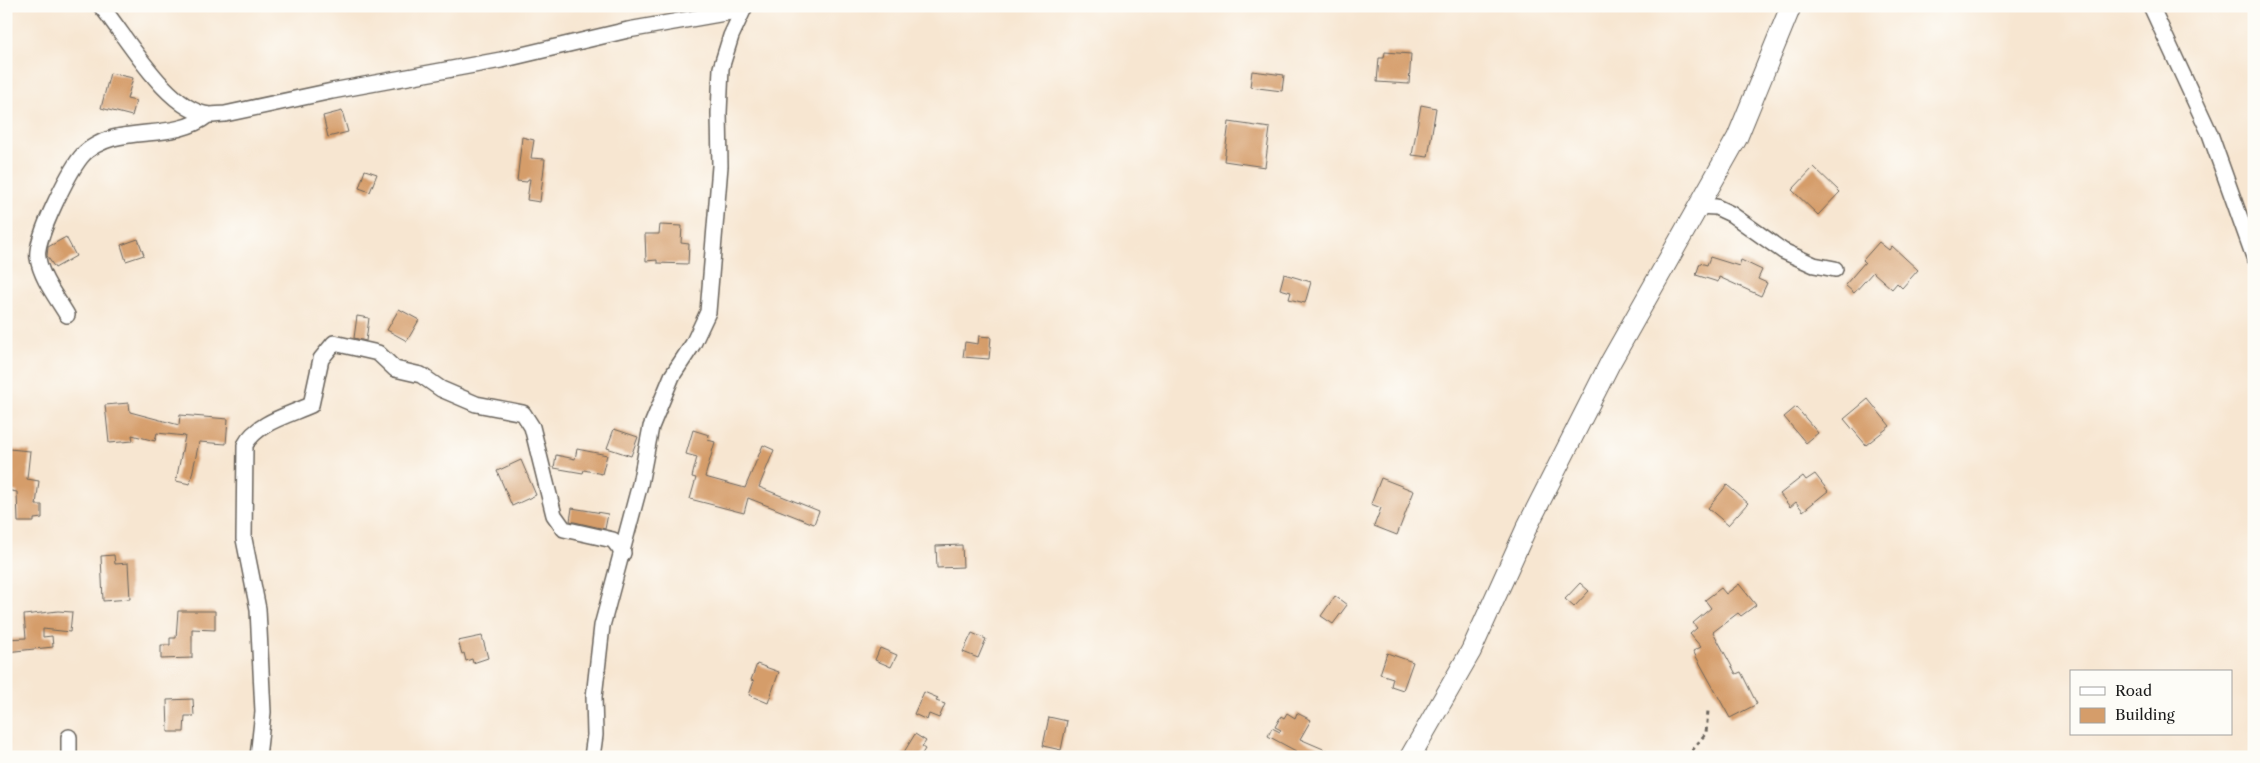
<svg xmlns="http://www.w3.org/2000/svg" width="2260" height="763" font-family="'Libre Caslon Text',serif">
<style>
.building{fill:#d59d6a}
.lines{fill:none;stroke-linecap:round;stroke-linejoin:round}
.minor-casing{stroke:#69635b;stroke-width:18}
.tertiary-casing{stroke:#69635b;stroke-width:22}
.path{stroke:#69635b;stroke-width:3;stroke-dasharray:4 4;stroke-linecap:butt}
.minor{stroke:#fff;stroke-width:15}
.tertiary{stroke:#fff;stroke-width:20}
</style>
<rect width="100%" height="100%" fill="#fdfcf7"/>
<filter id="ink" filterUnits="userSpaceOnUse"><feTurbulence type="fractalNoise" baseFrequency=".02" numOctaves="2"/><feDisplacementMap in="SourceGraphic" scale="10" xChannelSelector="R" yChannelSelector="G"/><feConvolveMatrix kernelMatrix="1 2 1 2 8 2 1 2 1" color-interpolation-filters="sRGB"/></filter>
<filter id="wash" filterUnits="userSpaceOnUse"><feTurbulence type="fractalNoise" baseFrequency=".0096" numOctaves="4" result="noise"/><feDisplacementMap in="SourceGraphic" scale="20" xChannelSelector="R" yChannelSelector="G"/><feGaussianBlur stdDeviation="1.12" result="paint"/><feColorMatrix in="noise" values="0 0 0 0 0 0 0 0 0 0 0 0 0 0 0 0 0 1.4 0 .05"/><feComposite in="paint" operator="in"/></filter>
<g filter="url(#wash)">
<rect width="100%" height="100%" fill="#f7e6d1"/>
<g id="blocks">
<g class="building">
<path d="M 1385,52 L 1411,54 L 1409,84 L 1377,82 L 1379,58 L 1384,58 Z"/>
<path d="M 1252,71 L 1284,75 L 1282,91 L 1250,87 Z"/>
<path d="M 110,73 L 133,78 L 127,99 L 136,101 L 132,116 L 101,108 Z"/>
<path d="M 1421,105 L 1436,108 L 1428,157 L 1412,155 Z"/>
<path d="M 342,111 L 348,132 L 328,137 L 323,116 Z"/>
<path d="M 1229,122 L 1270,128 L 1265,167 L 1224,161 Z"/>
<path d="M 522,137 L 534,140 L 531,158 L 545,159 L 540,202 L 527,200 L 530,179 L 528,179 L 527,182 L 517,181 Z"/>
<path d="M 1814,167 L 1840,192 L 1818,215 L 1792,190 Z"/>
<path d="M 365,170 L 377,174 L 370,192 L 359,188 Z"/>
<path d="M 660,225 L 682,226 L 681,243 L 689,244 L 688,264 L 657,263 L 657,260 L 646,261 L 645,234 L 659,234 Z"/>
<path d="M 66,237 L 76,256 L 55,268 L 47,256 L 48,247 Z"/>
<path d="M 138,239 L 144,255 L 126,261 L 121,245 Z"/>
<path d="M 1879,242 L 1889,250 L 1892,246 L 1918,270 L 1902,288 L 1897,283 L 1892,289 L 1873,272 L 1854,293 L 1845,285 L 1865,262 L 1863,260 Z"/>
<path d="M 1710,257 L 1739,266 L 1741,260 L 1762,270 L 1758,279 L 1767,283 L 1761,296 L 1719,277 L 1718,282 L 1696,275 L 1700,263 L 1707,265 Z"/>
<path d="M 1284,274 L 1311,282 L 1305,303 L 1289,299 L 1291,292 L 1280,289 Z"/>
<path d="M 399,309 L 419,320 L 407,341 L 387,330 Z"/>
<path d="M 357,316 L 369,318 L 366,341 L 354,338 Z"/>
<path d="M 979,336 L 991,337 L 989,359 L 963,357 L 965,342 L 978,344 Z"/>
<path d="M 1868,399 L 1890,426 L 1866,445 L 1844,419 Z"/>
<path d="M 129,403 L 130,412 L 179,425 L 180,415 L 228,419 L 226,444 L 199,442 L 190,484 L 176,481 L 185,436 L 157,433 L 155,441 L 132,435 L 133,441 L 109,443 L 105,405 Z"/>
<path d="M 1796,407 L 1818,433 L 1806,443 L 1784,417 Z"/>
<path d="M 614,429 L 638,437 L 631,456 L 607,448 Z"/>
<path d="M 693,430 L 709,435 L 708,440 L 715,442 L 705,477 L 745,488 L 763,445 L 774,450 L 759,487 L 819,511 L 814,524 L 748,498 L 744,513 L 690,499 L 696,478 L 692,477 L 697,457 L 686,454 Z"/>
<path d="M 9,449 L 30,451 L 27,479 L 39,481 L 36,505 L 42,505 L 42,518 L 34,519 L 34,522 L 18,522 L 17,492 L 6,490 Z"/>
<path d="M 577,449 L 607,455 L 602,474 L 584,470 L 583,473 L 554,468 L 556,455 L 575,459 Z"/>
<path d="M 521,460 L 536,495 L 512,506 L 497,471 Z"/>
<path d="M 1815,474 L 1828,491 L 1803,511 L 1796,502 L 1790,507 L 1780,494 L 1803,476 L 1806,480 Z"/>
<path d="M 1381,478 L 1414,491 L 1397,535 L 1374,526 L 1381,508 L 1371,504 Z"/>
<path d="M 1727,485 L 1748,503 L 1728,525 L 1708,508 Z"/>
<path d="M 572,508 L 608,514 L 605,529 L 570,521 Z"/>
<path d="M 962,545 L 963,567 L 937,568 L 936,546 Z"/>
<path d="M 114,555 L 115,564 L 128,563 L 130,599 L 103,601 L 101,556 Z"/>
<path d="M 1580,583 L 1589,591 L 1574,607 L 1565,599 Z"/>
<path d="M 1739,584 L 1756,605 L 1741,616 L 1738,613 L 1713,632 L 1736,674 L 1741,672 L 1757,704 L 1730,718 L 1693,651 L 1701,647 L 1690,634 L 1697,628 L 1693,623 L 1711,608 L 1705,600 L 1721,588 L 1726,594 Z"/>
<path d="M 1335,596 L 1347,605 L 1333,624 L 1321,616 Z"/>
<path d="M 58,611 L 72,612 L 70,632 L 43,629 L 43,637 L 52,636 L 53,647 L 6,652 L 6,639 L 26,638 L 24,615 Z"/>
<path d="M 178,611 L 215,611 L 215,630 L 192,629 L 192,658 L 161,659 L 161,645 L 170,645 L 170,638 L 176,638 Z"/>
<path d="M 972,633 L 986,639 L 978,658 L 963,652 Z"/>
<path d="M 482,636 L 488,658 L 473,663 L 472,659 L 466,661 L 464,653 L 462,654 L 458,641 Z"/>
<path d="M 880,648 L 897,655 L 891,667 L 875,660 Z"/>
<path d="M 1387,653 L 1413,662 L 1403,690 L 1391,686 L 1393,678 L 1380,674 Z"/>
<path d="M 757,664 L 779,672 L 768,703 L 749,695 L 754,681 L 751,680 Z"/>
<path d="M 924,692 L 938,698 L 936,701 L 945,704 L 939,718 L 929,714 L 927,720 L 914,714 Z"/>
<path d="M 193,699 L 194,716 L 185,716 L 184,732 L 168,732 L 167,700 Z"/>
<path d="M 1287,713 L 1295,718 L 1297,713 L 1311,720 L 1300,739 L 1342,757 L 1307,757 L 1268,736 L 1272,728 L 1280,732 L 1281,730 L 1275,727 L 1281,716 L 1284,718 Z"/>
<path d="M 1049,717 L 1067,721 L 1061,750 L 1043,746 Z"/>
<path d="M 915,734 L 926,741 L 922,747 L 925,749 L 920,757 L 901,757 Z"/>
</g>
</g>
</g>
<g filter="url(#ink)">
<use href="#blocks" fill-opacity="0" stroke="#69635b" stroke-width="1"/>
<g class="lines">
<defs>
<g id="minor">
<path d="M 101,6 C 126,36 168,112 210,115 C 215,115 220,114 225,114 L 332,91 L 501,60 L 628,30 L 742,10"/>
<path d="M 2151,6 L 2210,134 L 2254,257"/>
<path d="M 1697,206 L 1716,207 L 1731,214 L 1783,251 L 1814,265 L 1835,269"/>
<path d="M 67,315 C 57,298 41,278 38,258 C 34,240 69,172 81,157 C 88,148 102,141 113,138 C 144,130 182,136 208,115"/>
<path d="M 69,757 L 69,737"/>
<path d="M 258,757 L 263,712 L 258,609 L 244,539 L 245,445 C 256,423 289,415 311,405 L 321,359 L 334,343 L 378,353 L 395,369 L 421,375 L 441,389 L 476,404 L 523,413 L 532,427 L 554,515 L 564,529 L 613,540 L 623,553"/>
<path d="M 592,757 L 595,735 L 594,697 L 602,626 L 640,484 L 651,427 L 672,376 L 693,344 L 708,312 L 720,166 L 719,113 L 721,68 L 731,36 L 745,6"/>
</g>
<path id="tertiary" d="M 1410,757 L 1471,651 L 1526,529 L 1610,363 L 1737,138 L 1791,6"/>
</defs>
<use href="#minor" class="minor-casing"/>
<use href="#tertiary" class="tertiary-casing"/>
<path class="path" d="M 1687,757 L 1706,733 L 1708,711"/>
<use href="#minor" class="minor"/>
<use href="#tertiary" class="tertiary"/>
</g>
</g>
<rect width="2260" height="763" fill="none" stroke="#fdfcf7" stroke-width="25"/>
<rect x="2070" y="670" width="162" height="65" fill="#fdfcf7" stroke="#a3a29f"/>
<rect x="2080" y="687" width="25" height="8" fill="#ffffff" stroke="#a3a29f"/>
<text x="2115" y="696" font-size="15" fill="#1c1c1c">Road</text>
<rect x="2080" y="708" width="25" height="15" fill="#d59d6a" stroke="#a3a29f"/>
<text x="2115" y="720" font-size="15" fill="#1c1c1c">Building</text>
</svg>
